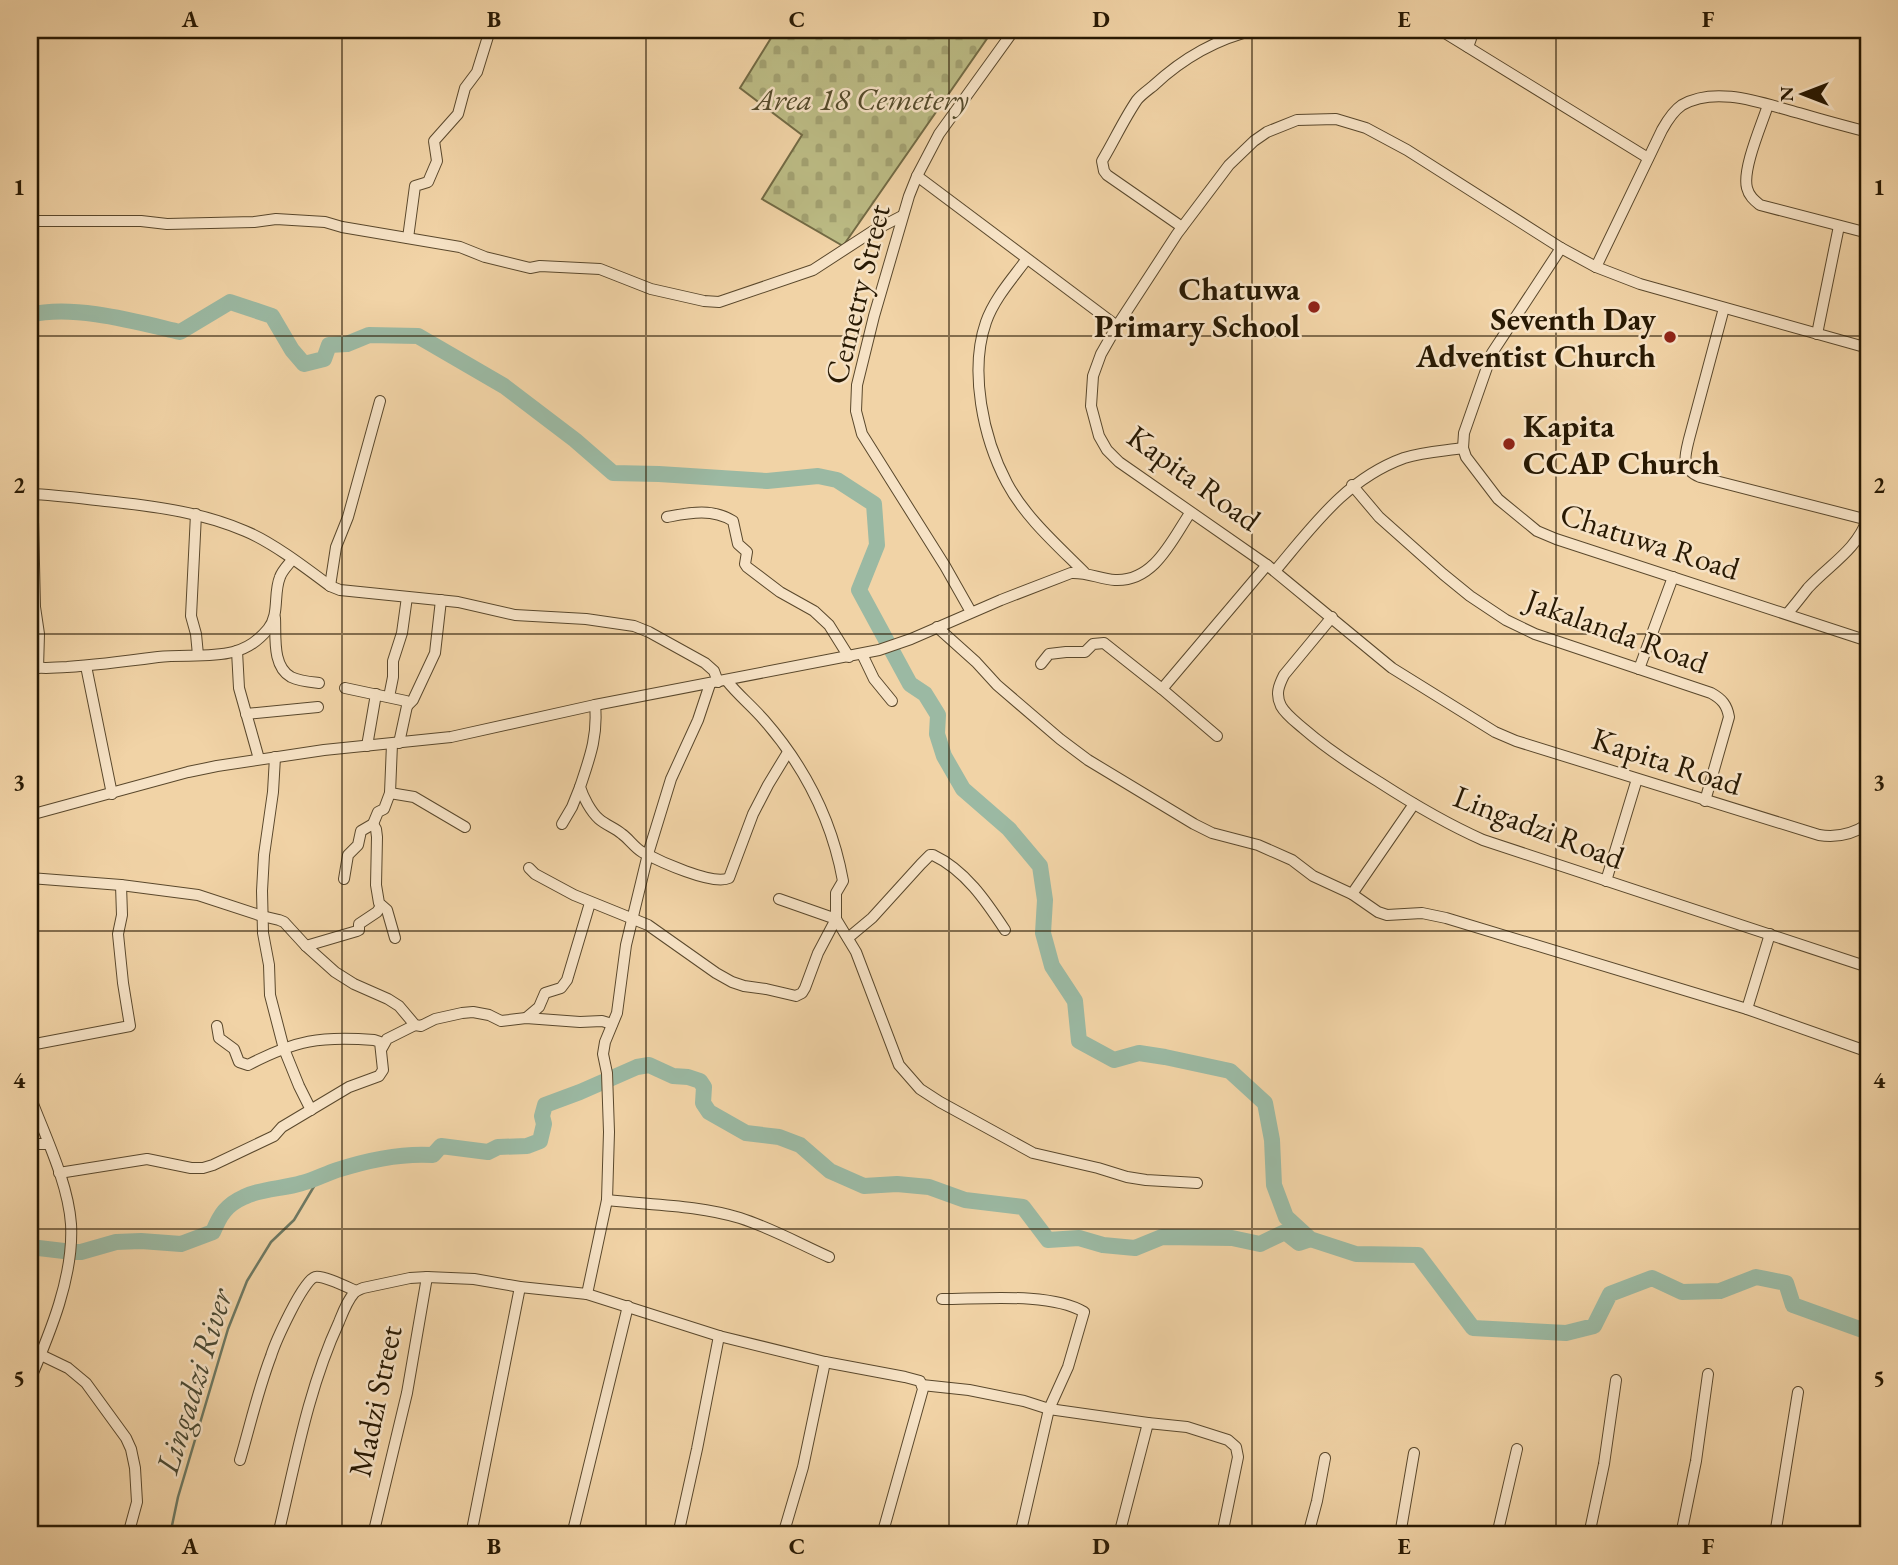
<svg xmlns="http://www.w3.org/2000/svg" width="1898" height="1565" font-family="'EB Garamond',serif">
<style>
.cemetery{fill:url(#cemetery-stones);stroke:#726a44;stroke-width:2}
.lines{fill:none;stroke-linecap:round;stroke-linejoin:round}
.stream{stroke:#6d7963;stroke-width:2.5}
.river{stroke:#9bb9a3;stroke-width:16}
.minor-casing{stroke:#5a482c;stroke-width:12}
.minor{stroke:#f6e2c5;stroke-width:10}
.grid{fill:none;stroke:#281903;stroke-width:2;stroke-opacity:0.55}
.poi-dot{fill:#8f2418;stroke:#f6e2c5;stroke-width:2.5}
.labels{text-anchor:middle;stroke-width:5;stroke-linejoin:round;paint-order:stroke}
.park-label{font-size:32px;font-style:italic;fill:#544a2a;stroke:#f6e2c5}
.poi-label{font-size:32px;font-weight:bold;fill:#281903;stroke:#f6e2c5;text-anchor:end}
.street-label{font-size:32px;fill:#281903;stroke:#f6e2c5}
.water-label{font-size:33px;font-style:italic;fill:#4a4933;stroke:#f6e2c5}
.neatline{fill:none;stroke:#281903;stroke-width:2.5}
.grid-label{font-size:23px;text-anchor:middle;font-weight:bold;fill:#281903}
</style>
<defs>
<pattern id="cemetery-stones" width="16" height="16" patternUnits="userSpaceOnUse" patternTransform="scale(1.75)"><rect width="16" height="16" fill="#bcbc85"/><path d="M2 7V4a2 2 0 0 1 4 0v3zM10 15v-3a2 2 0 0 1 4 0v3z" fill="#a2a171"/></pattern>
</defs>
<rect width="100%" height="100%" fill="#f1d3a6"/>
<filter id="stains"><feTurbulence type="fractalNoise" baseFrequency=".00286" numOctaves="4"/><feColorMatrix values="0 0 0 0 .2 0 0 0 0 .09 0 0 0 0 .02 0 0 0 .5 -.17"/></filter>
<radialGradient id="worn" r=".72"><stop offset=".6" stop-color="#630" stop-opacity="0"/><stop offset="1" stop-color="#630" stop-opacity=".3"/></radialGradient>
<path class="cemetery" d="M 776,30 L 993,30 L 843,246 L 762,199 L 802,135 L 740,88 Z"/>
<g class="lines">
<path class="stream" d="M 170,1535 L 178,1497 L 228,1329 L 247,1281 L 271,1242 L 294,1220 L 319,1178"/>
<g class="river">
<path d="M 30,315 C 73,304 137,322 180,332 L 230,302 L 272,316 L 292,350 L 304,364 L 324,359 L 329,345 L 347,344 L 369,335 L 418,336 L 504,386 L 575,440 L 613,473 L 659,474 L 767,481 L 818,476 L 837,480 L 874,504 L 877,545 L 859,590 L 910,684 L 925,694 L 938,715 L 937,734 L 944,756 L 963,789 L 1009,829 L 1040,866 L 1045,900 L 1043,933 L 1052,966 L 1075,1001 L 1079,1041 L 1114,1060 L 1139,1053 L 1165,1057 L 1230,1071 L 1265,1103 L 1272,1140 L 1274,1185 L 1286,1217 L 1310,1239 L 1356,1254 L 1418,1255 L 1473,1328 L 1566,1333 L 1594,1326 L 1610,1294 L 1652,1278 L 1682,1292 L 1720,1291 L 1756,1277 L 1786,1283 L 1793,1305 L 1868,1332"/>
<path d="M 30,1247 L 64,1251"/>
<path d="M 74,1252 L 81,1252 L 116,1242 L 141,1241 L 181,1244 L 213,1232 C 220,1215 226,1205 244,1197 C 262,1188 283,1189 302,1183 C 314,1180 325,1174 337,1170 C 368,1160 402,1153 433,1155 L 441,1146 L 488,1152 L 498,1147 L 527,1146 L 540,1141 L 544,1124 L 542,1116 L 545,1105 L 580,1092 L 637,1067 L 649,1065 L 673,1076 L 688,1077 L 700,1081 L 704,1087 L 703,1103 L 709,1112 L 746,1133 L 779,1137 L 800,1145 L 830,1171 L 864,1186 L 897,1184 L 929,1187 L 965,1200 L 1023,1207 L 1048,1240 L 1079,1238 L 1103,1245 L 1135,1248 L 1162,1237 L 1232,1238 L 1260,1244 L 1285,1232 L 1299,1243 L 1308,1240"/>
</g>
<defs>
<g id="minor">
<path d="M 1440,30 L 1648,158"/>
<path d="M 1468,47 L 1474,30"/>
<path d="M 1768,105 C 1762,124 1742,169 1747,188 C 1749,196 1754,200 1760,205 L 1868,233"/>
<path d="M 917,176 L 1117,326"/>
<path d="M 30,221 L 141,221 L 167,224 L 254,222 L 276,219 L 325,222 L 342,227 L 460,247 L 485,257 L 530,268 L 540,266 L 600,269 L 651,289 L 704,301 L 719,302 L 813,270 L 873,231 L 902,216"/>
<path d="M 1182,227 L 1107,175 L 1104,171 L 1102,161 C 1114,141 1124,119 1137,100 C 1141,95 1148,90 1153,86 C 1183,58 1216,39 1255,30"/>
<path d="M 408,238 L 415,186 L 428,182 L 437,161 L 434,141 L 458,114 L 465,88 L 477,72 L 490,30"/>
<path d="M 1561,248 L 1492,353 L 1464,433 L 1463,448 L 1466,457 L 1498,499 L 1537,531 L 1556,539 L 1868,641"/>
<path d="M 1026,260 C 1012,279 994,299 986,322 C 969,371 983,438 1007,483 C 1025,517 1057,545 1084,572"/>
<path d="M 1596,267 L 1662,130 C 1667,121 1673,111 1682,105 C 1717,85 1764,104 1799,113 C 1822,120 1845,126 1868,132"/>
<path d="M 1724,308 L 1689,439 C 1685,456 1680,469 1700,477 L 1868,520"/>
<path d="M 1817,334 L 1839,226"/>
<path d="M 1868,348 L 1640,284 L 1596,267 L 1561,248 L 1407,150 L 1366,128 L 1336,119 L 1297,120 L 1267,132 L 1254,141 L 1229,165 L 1177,234 L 1117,326 L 1101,354 L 1093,376 L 1091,406 L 1099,436 L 1107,450 L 1119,462 L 1267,565 L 1392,668 L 1495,732 L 1516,741 L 1819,835 C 1837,838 1853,834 1868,824"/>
<path d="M 1352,485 L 1379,517 L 1443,574 L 1470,596 L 1506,620 L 1535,634 L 1711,693 C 1722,699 1727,705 1729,717 L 1705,801"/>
<path d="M 30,494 C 58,495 86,499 115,502 C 160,507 203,513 245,531 C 272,542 306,568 330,586 L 340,590 L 458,602 L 515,615 L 586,619 L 634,626 L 649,632 L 705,663 L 714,671 L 718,682"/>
<path d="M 30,511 L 33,521 L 35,607 L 39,634 L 38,668"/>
<path d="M 196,514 L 191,616 L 196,634 L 198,655"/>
<path d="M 667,517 C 689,513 712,508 733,521 L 738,544 L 747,552 L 745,564 L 747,567 L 780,592 L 814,611 L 829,625 L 849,657"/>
<path d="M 1275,571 C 1313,526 1346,479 1404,458 C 1423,452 1443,451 1463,448"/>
<path d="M 330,586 L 336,547 L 348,517 L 380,401"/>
<path d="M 971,612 L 945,566 L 862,434 L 856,411 L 857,385 L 874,316 L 909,196 L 917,176 L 939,134 L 1014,30"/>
<path d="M 1787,614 C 1794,606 1801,597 1808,588 C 1830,564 1856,551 1868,518"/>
<path d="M 1332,617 L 1284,675 C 1279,685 1275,694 1281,706 C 1286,715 1296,722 1304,729 C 1327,749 1353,766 1379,782 C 1413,804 1447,824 1483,840 L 1868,967"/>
<path d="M 275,618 C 276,637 272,666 291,677 C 299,681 310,682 319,683"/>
<path d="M 937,627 L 976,662 L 997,685 L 1060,739 L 1088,760 L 1194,824 L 1212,833 L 1258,845 L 1292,860 L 1313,876 L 1352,894 L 1378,912 L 1387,915 L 1422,913 L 1446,918 L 1747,1009 L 1866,1051"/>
<path d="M 237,651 L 239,688 L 259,759"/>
<path d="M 862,654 L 874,679 L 892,701"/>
<path d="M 1041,664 L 1049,654 L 1066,652 L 1085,652 L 1093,644 L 1104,643 L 1162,689 L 1217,736"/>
<path d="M 30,666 C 42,670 55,667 67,667 C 97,665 128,661 158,657 C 182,654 209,658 233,652 C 246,649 259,640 268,629 C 280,614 273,594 280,577 C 282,571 288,565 292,560"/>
<path d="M 86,666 L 112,794"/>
<path d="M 1639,669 L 1673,577"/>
<path d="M 727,681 C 738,695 752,706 764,720 C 805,767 832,820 843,881 L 836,893 L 836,919 L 856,952 L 899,1065 L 920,1089 L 940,1102 L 1033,1153 L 1098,1168 L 1127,1177 L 1146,1180 L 1197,1183"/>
<path d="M 345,688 L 406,701 L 407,706 L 399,743"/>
<path d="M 1162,689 L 1267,565"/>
<path d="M 389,697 L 393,677 L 393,661 L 402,633 L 407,597"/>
<path d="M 595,705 C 598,736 590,757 580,787 C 583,797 591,812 599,819 C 606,825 615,828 622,834 C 629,839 634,847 642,852 C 659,861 713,886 729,878 L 753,814 L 768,785 L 788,752"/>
<path d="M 407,706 L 413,700 L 435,653 L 441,600"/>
<path d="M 246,714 L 318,707"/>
<path d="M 367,746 L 376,694"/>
<path d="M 275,757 L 273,792 L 264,855 L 262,891 L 263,933 L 269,965 L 270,995 L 284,1049 L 299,1086 L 311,1110"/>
<path d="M 390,793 L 414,797 L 465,827"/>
<path d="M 30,815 L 188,772 L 217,766 L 324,750 L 451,737 L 595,705 L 879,650 L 911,639 L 1001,600 L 1071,573 C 1087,572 1100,579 1115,580 C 1154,582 1172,540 1190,513"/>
<path d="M 373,824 L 376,829 L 377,837 L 376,885 L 379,903 L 387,910 L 395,938"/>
<path d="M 562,824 L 572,807 L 580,787"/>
<path d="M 529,868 L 535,874 L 574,895 L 648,925 L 716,973 L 732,982 L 744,986 L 766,989 L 796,996 L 802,993 L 805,988 L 818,953 L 836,919 L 779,899"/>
<path d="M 30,878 L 121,885 L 198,895 L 262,916 L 279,920 L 284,922 L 306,946 L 335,972 L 354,984 L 388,999 L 399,1006 L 415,1025 L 421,1026 L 435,1019 L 462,1013 L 473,1012 L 489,1015 L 501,1021 L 526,1018 L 580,1022 L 602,1021 L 612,1024"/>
<path d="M 344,879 L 348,855 L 358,845 L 361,831 L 373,824 L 378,812 L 384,809 L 390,793 L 392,744"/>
<path d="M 1606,881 L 1637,779"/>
<path d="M 1352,894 L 1414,804"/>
<path d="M 848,938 L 872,918 L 921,864 L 930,855 L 933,855 C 965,870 986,901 1005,930"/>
<path d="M 306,946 L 357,931 L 359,930 L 359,924 L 377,912 L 381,906"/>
<path d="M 1747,1009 L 1770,934"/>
<path d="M 526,1018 L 539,1007 L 545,993 L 561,988 L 567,980 L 590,903"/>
<path d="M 30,1045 L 130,1026 L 123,983 L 118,934 L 122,915 L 121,885"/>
<path d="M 382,1048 L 387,1039 L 415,1025"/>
<path d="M 30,1096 C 45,1136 68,1182 71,1224 C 74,1276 50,1333 30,1380"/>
<path d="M 30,1144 L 48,1144"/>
<path d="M 59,1173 L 147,1159 L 191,1168 L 203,1168 L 213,1165 L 274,1136 L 282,1127 L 349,1087 L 379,1076 L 383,1070 L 380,1042 L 374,1040 C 320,1036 296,1040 248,1065 L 239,1062 L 234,1049 L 219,1038 L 217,1026"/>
<path d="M 607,1200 C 651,1205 698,1205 740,1218 C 771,1228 800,1244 829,1257"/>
<path d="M 587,1294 L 607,1200 L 609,1132 L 607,1073 L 603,1054 L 605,1042 L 617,1013 L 626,945 L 648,854 L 671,779 L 698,720 L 710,684"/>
<path d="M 942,1299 C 982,1299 1050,1292 1084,1312 L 1068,1367 L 1049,1409 L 1020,1535"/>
<path d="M 41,1355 L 68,1368 L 86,1383 L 126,1438 L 131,1449 L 135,1468 L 137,1502 L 128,1535"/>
<path d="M 922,1385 L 969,1390 L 1024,1401 L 1049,1409 L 1148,1423"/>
<path d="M 240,1460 C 250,1426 258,1390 271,1356 C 275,1343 303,1280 315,1277 C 323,1275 347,1287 356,1291"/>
<path d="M 278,1535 C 295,1464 308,1389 339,1322 C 343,1312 347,1301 354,1293 C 357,1290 359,1290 363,1288 L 410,1278 L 427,1277 L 474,1279 L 520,1287 L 587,1294 L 719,1336 L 825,1362 L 905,1377 L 920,1381 L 923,1389 L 882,1535"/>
<path d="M 373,1535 L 407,1393 L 427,1277"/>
<path d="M 471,1535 L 520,1287"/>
<path d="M 572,1535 L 628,1306"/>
<path d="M 678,1535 L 697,1449 L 719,1336"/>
<path d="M 783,1535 L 803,1467 L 825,1362"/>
<path d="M 1119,1535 L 1148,1423 L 1187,1427 L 1228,1440 L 1236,1447 L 1238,1457 L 1222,1535"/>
<path d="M 1308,1535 L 1317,1501 L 1325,1458"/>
<path d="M 1400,1535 L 1414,1453"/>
<path d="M 1497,1535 L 1517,1449"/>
<path d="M 1589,1535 L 1604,1464 L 1616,1380"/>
<path d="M 1681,1535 L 1696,1461 L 1708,1374"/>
<path d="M 1775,1535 L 1798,1392"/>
</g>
</defs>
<use href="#minor" class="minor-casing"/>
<use href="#minor" class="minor"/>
</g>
<path class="grid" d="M 342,30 L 342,1535M 646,30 L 646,1535M 949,30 L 949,1535M 1252,30 L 1252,1535M 1556,30 L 1556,1535M 30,336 L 1868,336M 30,634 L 1868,634M 30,931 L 1868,931M 30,1229 L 1868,1229"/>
<g class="poi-dot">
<circle cx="1314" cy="307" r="7"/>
<circle cx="1670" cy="337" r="7"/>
<circle cx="1509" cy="444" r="7"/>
</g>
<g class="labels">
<g class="park-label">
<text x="861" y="110">Area 18 Cemetery</text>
</g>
<g class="poi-label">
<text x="1300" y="300">Chatuwa<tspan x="1300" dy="37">Primary School</tspan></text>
<text x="1656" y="330">Seventh Day<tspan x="1656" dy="37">Adventist Church</tspan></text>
<text x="1523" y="437" text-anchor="start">Kapita<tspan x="1523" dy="37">CCAP Church</tspan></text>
</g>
<g class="street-label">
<text transform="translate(857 294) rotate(-76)" y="11">Cemetry Street</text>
<text transform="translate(1194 478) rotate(36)" y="11">Kapita Road</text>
<text transform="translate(1650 541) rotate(18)" y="11">Chatuwa Road</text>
<text transform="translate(1617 631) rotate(20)" y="11">Jakalanda Road</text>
<text transform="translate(1667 761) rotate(18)" y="11">Kapita Road</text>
<text transform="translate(1539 827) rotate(21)" y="11">Lingadzi Road</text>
<text transform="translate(375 1401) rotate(-78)" y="11">Madzi Street</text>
</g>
<g class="water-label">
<text transform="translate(193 1381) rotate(-73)" y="12">Lingadzi River</text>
</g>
</g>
<rect width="1898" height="1565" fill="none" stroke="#f1d3a6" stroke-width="77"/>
<g transform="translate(1803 94) rotate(270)" stroke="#f6e2c5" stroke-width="5" paint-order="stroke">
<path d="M0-5L12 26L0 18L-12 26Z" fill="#281903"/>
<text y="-10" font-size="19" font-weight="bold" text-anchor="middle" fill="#281903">N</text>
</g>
<rect x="38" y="38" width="1822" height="1488" class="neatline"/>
<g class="grid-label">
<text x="190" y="27">A</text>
<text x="494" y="27">B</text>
<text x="797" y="27">C</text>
<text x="1101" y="27">D</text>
<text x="1404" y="27">E</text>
<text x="1708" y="27">F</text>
<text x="19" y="195">1</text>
<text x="1879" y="195">1</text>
<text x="19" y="493">2</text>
<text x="1879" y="493">2</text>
<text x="19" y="790">3</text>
<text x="1879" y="790">3</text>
<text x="19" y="1088">4</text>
<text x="1879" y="1088">4</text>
<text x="19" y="1386">5</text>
<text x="1879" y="1386">5</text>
<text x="190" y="1554">A</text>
<text x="494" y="1554">B</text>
<text x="797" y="1554">C</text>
<text x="1101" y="1554">D</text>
<text x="1404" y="1554">E</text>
<text x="1708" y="1554">F</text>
</g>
<rect width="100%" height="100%" filter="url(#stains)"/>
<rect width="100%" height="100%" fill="url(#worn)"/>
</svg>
